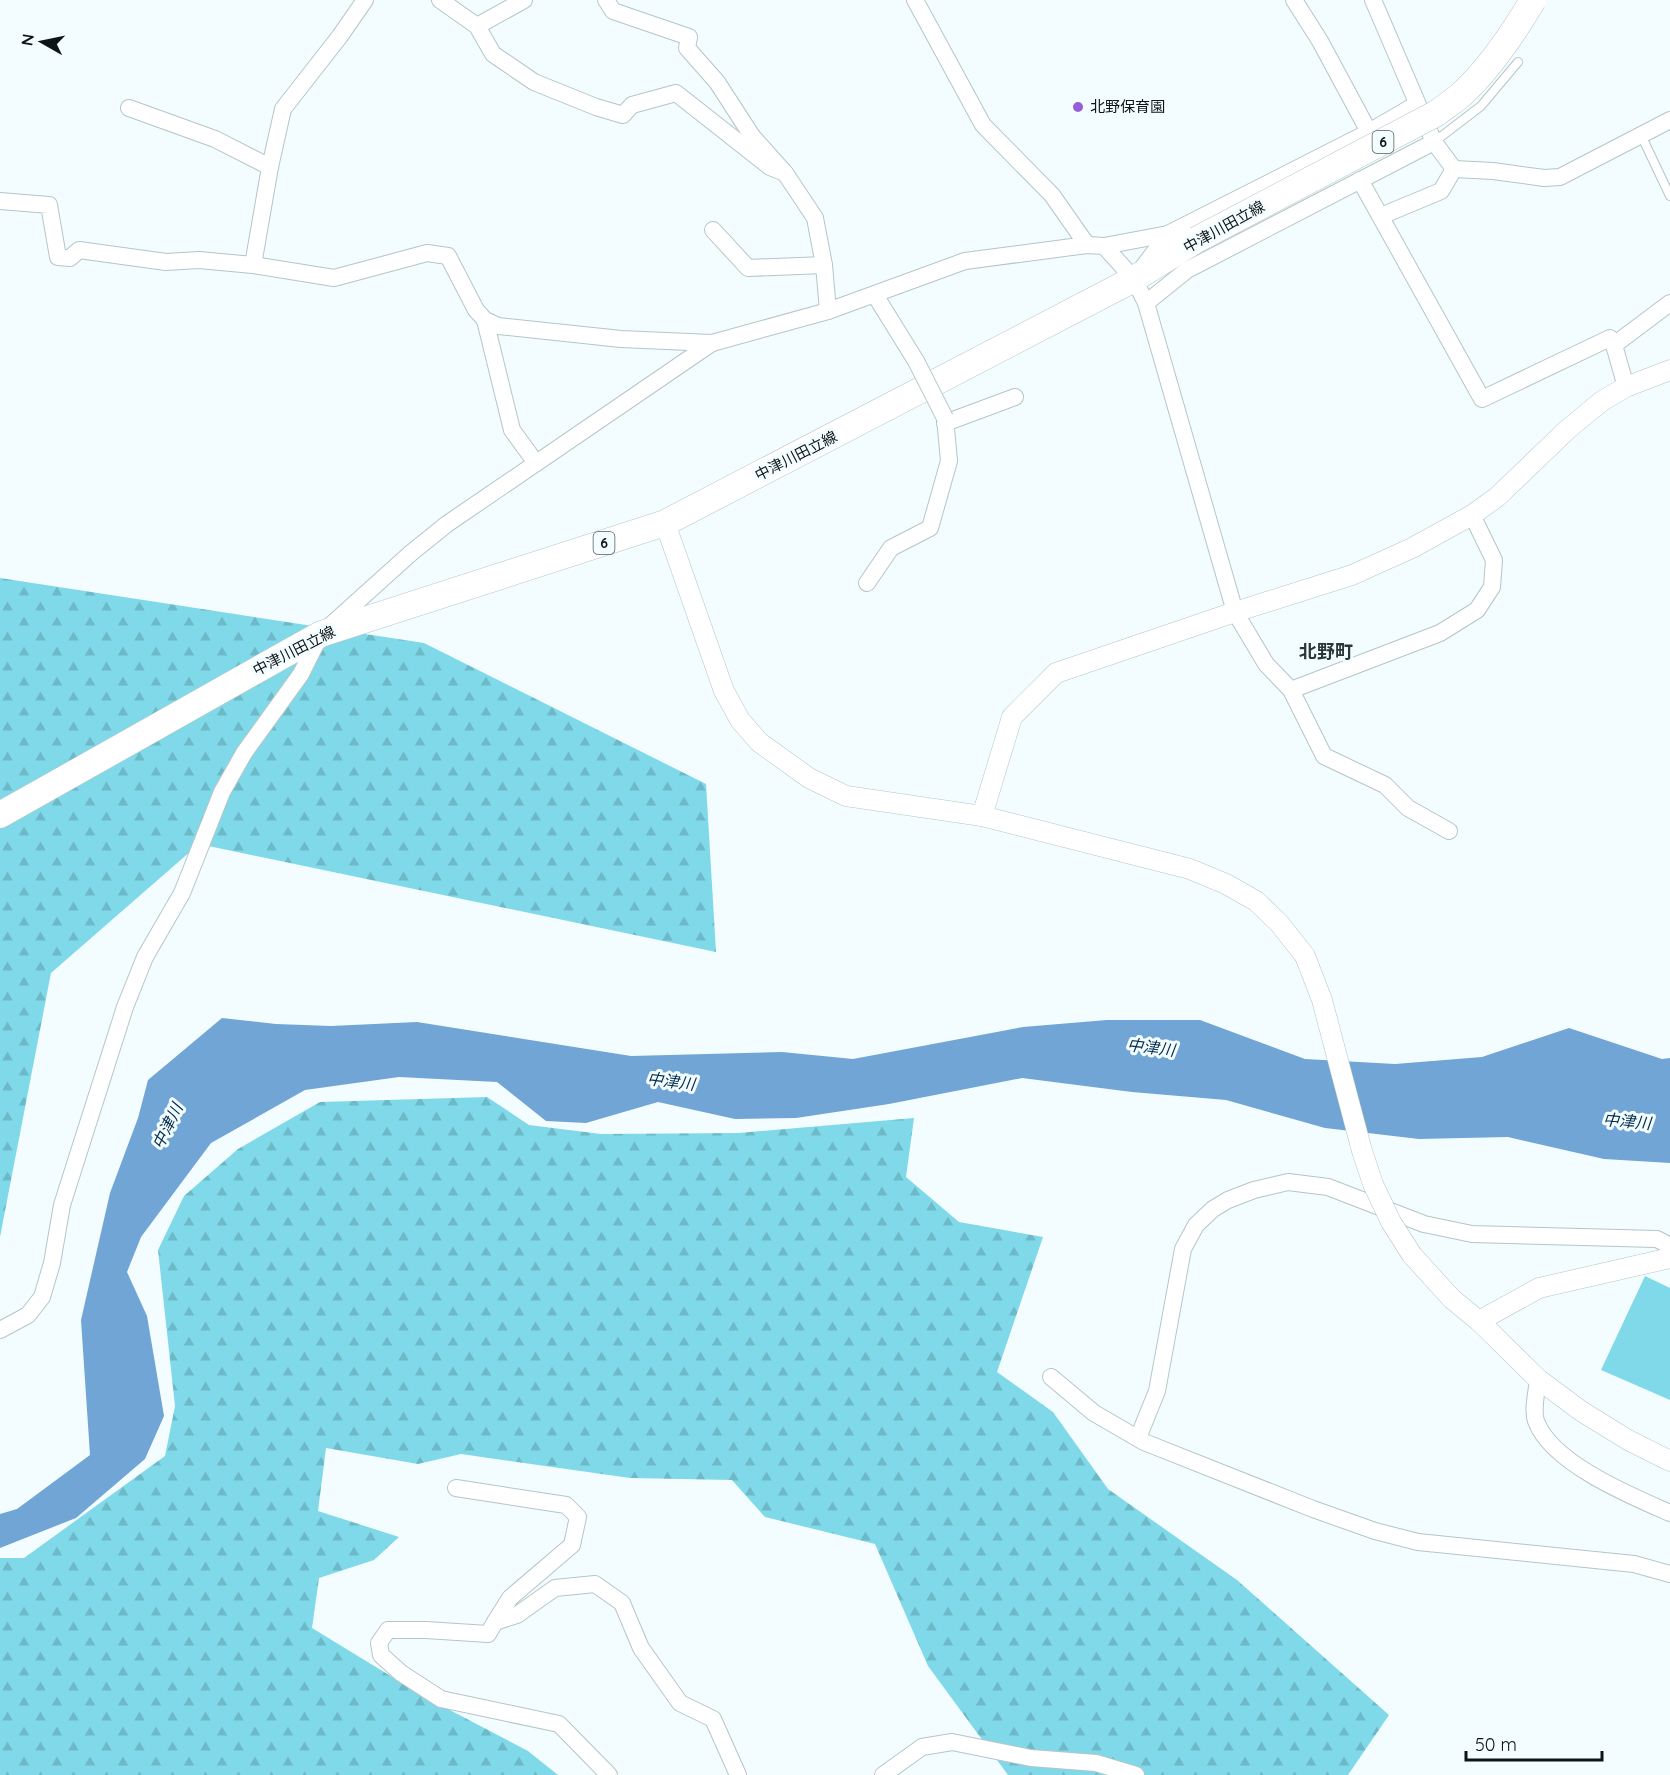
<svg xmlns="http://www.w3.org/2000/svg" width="1670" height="1775" font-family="Quicksand,'Noto Sans JP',sans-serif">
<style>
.forest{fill:url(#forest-firs)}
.garden{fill:#80d9e9}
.water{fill:#70a5d6}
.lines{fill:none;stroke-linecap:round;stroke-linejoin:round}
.service-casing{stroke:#b5c5c8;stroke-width:10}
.minor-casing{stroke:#b5c5c8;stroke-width:18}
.tertiary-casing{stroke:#b5c5c8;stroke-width:21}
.primary-casing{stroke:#b5c5c8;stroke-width:27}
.service{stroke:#fff;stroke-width:8}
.minor{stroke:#fff;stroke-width:16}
.tertiary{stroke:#fff;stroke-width:20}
.primary{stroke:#fff;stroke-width:26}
.minor-bridge-casing{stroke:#b5c5c8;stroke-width:18;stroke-linecap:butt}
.tertiary-bridge-casing{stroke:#b5c5c8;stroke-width:21;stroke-linecap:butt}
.primary-bridge-casing{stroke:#b5c5c8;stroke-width:27;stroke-linecap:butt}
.minor-bridge{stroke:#fff;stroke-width:16}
.tertiary-bridge{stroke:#fff;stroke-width:20}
.primary-bridge{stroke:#fff;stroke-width:26}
.poi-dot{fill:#965ed6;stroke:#f3fdff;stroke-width:2}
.labels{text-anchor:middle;stroke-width:6;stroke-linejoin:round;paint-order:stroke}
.shield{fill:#f3fdff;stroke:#535a5c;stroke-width:1.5}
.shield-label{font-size:14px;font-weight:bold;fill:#0f1416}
.poi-label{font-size:15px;fill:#0f1416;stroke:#f3fdff;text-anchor:start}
.street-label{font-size:15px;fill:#0f1416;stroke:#f3fdff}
.water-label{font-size:16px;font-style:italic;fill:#032d4d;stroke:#f3fdff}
.quarter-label{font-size:18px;font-weight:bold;fill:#293739;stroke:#f3fdff}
</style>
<defs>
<pattern id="forest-firs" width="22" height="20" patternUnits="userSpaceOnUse" patternTransform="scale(1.5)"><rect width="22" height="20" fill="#80d9e9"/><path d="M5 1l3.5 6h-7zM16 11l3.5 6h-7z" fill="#6db9c7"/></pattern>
</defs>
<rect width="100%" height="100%" fill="#f3fdff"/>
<g class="forest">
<path d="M 0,578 L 424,643 L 706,784 L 716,952 L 199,844 L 51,973 L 0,1237 Z"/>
<path d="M 487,1097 L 529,1125 L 601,1134 L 739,1133 L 914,1118 L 906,1177 L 959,1222 L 1043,1237 L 997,1372 L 1053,1412 L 1108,1489 L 1237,1580 L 1389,1715 L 1348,1775 L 1008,1775 L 928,1666 L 875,1544 L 765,1517 L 732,1480 L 630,1478 L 461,1454 L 418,1464 L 326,1448 L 318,1511 L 399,1537 L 374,1560 L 319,1578 L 312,1628 L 425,1697 L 528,1751 L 558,1775 L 0,1775 L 0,1558 L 24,1558 L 165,1456 L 175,1406 L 158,1250 L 184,1196 L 238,1149 L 320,1102 Z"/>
</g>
<path class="garden" d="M 1645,1276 L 1670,1288 L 1670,1400 L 1601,1370 Z"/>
<path class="water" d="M 222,1018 L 276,1024 L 331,1026 L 417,1022 L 631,1056 L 782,1052 L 853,1059 L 1023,1027 L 1107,1020 L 1200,1020 L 1305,1059 L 1395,1064 L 1482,1057 L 1569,1028 L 1662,1059 L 1670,1058 L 1670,1163 L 1604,1159 L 1508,1137 L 1419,1139 L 1325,1128 L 1226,1100 L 1132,1092 L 1022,1078 L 889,1104 L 796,1118 L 735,1119 L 658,1102 L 586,1123 L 546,1121 L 497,1082 L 399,1077 L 305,1090 L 211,1143 L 141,1237 L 127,1272 L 147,1316 L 164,1416 L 145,1459 L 76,1518 L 0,1548 L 0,1514 L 17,1509 L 90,1455 L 81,1320 L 110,1193 L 138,1118 L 148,1080 Z"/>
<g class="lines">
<defs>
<g id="service">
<path d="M 1641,135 L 1670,196"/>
<path d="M 1434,142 L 1481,106 L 1518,62"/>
</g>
<g id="minor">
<path d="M 440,0 L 477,26 L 493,54 L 534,82 L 596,107 L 623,115 L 632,105 L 676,93 L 770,167 L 785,173"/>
<path d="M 606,0 L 613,11 L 689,37 L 687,48 L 717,82 L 752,136 L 785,173 L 815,218 L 824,265 L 828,311"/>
<path d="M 915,0 L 983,125 L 1052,195 L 1087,245"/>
<path d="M 1294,0 L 1320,41 L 1369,132"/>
<path d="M 1373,0 L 1434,142 L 1454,169 L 1493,171 L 1544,178 L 1560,177 L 1670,120"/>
<path d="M 477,26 L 524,0"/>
<path d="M 129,108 L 215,139 L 270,167"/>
<path d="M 1360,180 L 1482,399 L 1610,338 L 1614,345"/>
<path d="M 0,201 L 49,205 L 58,257 L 70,258 L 79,250 L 166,262 L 199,260 L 253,265 L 334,278 L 427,253 L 448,256 L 476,310 L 485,320 L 498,326 L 621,339 L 712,343 L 828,311 L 965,261 L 1087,245 L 1104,246 L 1134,279 L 1146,303 L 1235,612 L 1266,664 L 1291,690 L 1324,756 L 1385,785 L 1408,808 L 1449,831"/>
<path d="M 1381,216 L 1441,191 L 1454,169"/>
<path d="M 713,230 L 748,268 L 824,265"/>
<path d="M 1104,246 L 1168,234"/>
<path d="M 253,265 L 270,167 L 283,109 L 340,36 L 365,0"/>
<path d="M 1143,267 L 1168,234 L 1369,132 L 1417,104"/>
<path d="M 875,295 L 916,361"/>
<path d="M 1146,303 L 1187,270 L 1434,142"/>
<path d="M 485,320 L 512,430 L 536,463"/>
<path d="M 1626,387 L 1614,345 L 1670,303"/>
<path d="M 945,423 L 1015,397"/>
<path d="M 867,583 L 891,548 L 930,528 L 949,461 L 945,418"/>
<path d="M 1291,690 L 1440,633 L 1477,610 L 1492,587 L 1494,560 L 1472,515"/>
<path d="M 0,1330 L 28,1315 L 42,1297 L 52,1263 L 62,1205 L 125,1007 L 145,957 L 182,893 L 222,792 L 244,753 L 301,674 L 321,634 L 411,553 L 447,524 L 712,343"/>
<path d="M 1051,1377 L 1094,1413 L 1144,1442 L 1313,1509 L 1375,1531 L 1418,1542 L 1634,1564 L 1670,1574"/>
<path d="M 1538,1379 C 1537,1391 1532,1410 1536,1421 C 1551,1463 1631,1496 1670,1513"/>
<path d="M 1138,1438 L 1157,1391 L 1183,1249 L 1196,1225 L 1213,1209 L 1228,1200 L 1254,1190 L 1288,1182 L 1328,1187 L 1424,1224 L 1472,1234 L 1657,1239 L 1670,1246"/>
<path d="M 456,1488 L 566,1505 L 578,1517 L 572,1545 L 510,1598 L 495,1622 L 517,1615 L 555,1588 L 595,1584 L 622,1603 L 641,1648 L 680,1703 L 713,1719 L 738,1775"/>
<path d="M 495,1622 L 488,1634 L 426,1630 L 388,1630 L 379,1643 L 381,1655 L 401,1673 L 441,1699 L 559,1724 L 609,1775"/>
<path d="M 883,1775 L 922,1747 L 952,1742 L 1031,1758 L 1096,1763 L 1136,1775"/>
</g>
<g id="tertiary">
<path d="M 665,523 L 724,691 L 740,720 L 759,742 L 809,778 L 846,796 L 982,816 L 1190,869 L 1226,884 L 1256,901 L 1279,923 L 1305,956"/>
<path d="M 982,816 L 1012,717 L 1056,673 L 1235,612 L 1352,575 L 1412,548 L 1472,515 L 1497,497 L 1568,429 L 1602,401 L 1626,387 L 1670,370"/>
<path d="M 1412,1255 L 1452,1299 L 1479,1321 L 1538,1379 L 1581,1411 L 1628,1440 L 1670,1461"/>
<path d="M 1479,1321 L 1539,1288 L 1670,1258"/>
</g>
<path id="primary" d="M 0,815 L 321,634 L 665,523 L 1134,279 L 1196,240"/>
</defs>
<use href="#service" class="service-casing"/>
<use href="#minor" class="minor-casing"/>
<use href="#tertiary" class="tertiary-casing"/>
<use href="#primary" class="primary-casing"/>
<use href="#service" class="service"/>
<use href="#minor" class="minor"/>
<use href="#tertiary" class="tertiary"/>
<use href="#primary" class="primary"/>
<defs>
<path id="minor-bridge" d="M 916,361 L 945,418"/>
<path id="tertiary-bridge" d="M 1305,956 L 1322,1000 L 1362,1151 L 1373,1184 L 1391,1222 L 1412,1255"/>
<path id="primary-bridge" d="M 1196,240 L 1437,113 C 1447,105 1458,99 1466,90 C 1493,64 1514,32 1533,0"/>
</defs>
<use href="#minor-bridge" class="minor-bridge-casing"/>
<use href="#tertiary-bridge" class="tertiary-bridge-casing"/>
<use href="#primary-bridge" class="primary-bridge-casing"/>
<use href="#minor-bridge" class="minor-bridge"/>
<use href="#tertiary-bridge" class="tertiary-bridge"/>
<use href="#primary-bridge" class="primary-bridge"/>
</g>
<circle class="poi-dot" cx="1078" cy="107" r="6"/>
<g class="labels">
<g class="shield">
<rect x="1372.5" y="131" width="21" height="22" rx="4.5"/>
<rect x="593.5" y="532" width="21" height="22" rx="4.5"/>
</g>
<g class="shield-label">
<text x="1383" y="147">6</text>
<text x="604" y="548">6</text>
</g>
<g class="poi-label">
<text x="1090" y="112">北野保育園</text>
</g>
<g class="street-label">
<text transform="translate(1224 227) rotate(-29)" y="5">中津川田立線</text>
<text transform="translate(796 456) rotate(-27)" y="5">中津川田立線</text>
<text transform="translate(294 651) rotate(-27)" y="5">中津川田立線</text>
</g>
<g class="water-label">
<text transform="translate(1151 1047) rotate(7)" y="6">中津川</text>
<text transform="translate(671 1081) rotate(7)" y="6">中津川</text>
<text transform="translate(1627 1121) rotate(5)" y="6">中津川</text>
<text transform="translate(167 1126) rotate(-64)" y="6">中津川</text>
</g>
<g class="quarter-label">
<text x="1326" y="658">北野町</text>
</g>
</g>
<g transform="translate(42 42) rotate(279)" stroke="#f3fdff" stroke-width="4.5" paint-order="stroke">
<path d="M0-4.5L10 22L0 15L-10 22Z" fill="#0f1416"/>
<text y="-9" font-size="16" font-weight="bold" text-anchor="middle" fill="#0f1416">N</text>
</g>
<path d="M1466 1751v9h136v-9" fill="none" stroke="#0f1416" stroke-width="3"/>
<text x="1475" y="1751" font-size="18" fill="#0f1416" stroke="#f3fdff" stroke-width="4.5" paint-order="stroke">50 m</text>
</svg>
